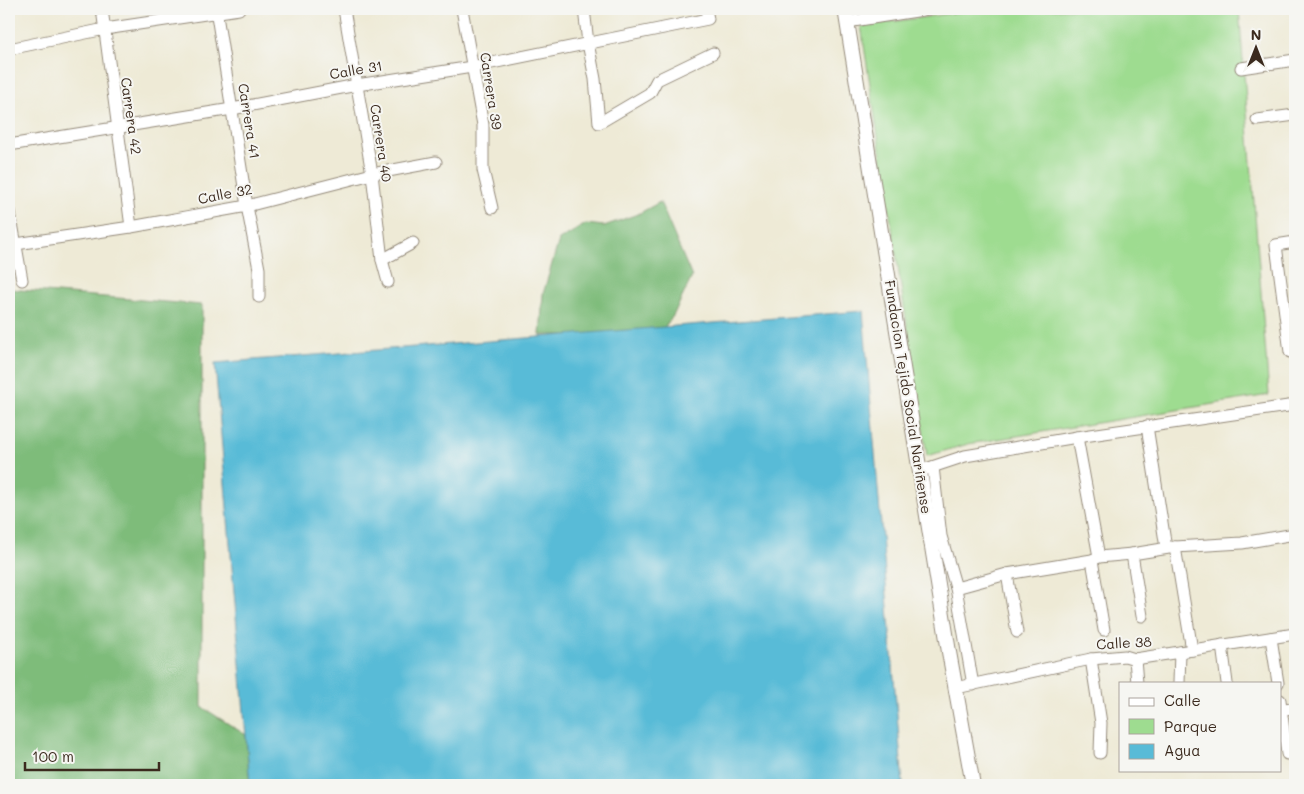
<svg xmlns="http://www.w3.org/2000/svg" width="1304" height="794" font-family="Mali,sans-serif">
<style>
.green{fill:#9edc90;stroke:#6c8357}
.forest{fill:#7ebc7a;stroke:#5c734c}
.water{fill:#58bbd7;stroke:#4a727a}
.lines{fill:none;stroke-linecap:round;stroke-linejoin:round}
.minor-casing{stroke:#948a7a;stroke-width:13}
.major-casing{stroke:#948a7a;stroke-width:16}
.minor{stroke:#fff;stroke-width:11}
.major{stroke:#fff;stroke-width:14}
.labels{text-anchor:middle;stroke-width:4;stroke-linejoin:round;paint-order:stroke}
.street-label{font-size:14px;fill:#3b2a1e;stroke:#f6f6f2}
</style>
<rect width="100%" height="100%" fill="#f6f6f2"/>
<filter id="ink" filterUnits="userSpaceOnUse"><feTurbulence type="fractalNoise" baseFrequency=".02" numOctaves="2"/><feDisplacementMap in="SourceGraphic" scale="10" xChannelSelector="R" yChannelSelector="G"/><feConvolveMatrix kernelMatrix="1 2 1 2 8 2 1 2 1" color-interpolation-filters="sRGB"/></filter>
<filter id="wash" filterUnits="userSpaceOnUse"><feTurbulence type="fractalNoise" baseFrequency=".0096" numOctaves="4" result="noise"/><feDisplacementMap in="SourceGraphic" scale="20" xChannelSelector="R" yChannelSelector="G"/><feGaussianBlur stdDeviation="1.12" result="paint"/><feColorMatrix in="noise" values="0 0 0 0 0 0 0 0 0 0 0 0 0 0 0 0 0 1.4 0 .05"/><feComposite in="paint" operator="in"/></filter>
<g filter="url(#wash)">
<rect width="100%" height="100%" fill="#eeead6"/>
<path class="green" d="M 983,9 L 1239,9 L 1269,395 L 968,444 L 927,456 L 861,26 Z"/>
<g class="forest">
<path d="M 660,202 L 692,277 L 673,316 L 659,334 L 540,335 L 543,294 L 559,240 L 586,224 L 604,226 L 638,214 Z"/>
<path d="M 9,289 L 202,305 L 202,707 L 246,735 L 250,785 L 9,785 Z"/>
</g>
<path class="water" d="M 863,311 L 903,785 L 250,785 L 215,363 Z"/>
</g>
<g filter="url(#ink)">
<g class="lines">
<defs>
<g id="minor">
<path d="M 102,9 L 131,227"/>
<path d="M 216,9 L 247,206 L 259,269 L 259,297"/>
<path d="M 344,9 L 372,174 L 382,260 L 388,282"/>
<path d="M 462,9 L 483,125 L 483,170 L 492,208"/>
<path d="M 584,9 L 588,43 L 595,79 L 599,123 L 650,93 L 657,80 L 713,53"/>
<path d="M 847,22 L 929,9"/>
<path d="M 9,49 L 105,29 L 239,9"/>
<path d="M 1241,68 L 1295,60"/>
<path d="M 1257,120 L 1295,115"/>
<path d="M 9,145 L 232,109 L 357,85 L 472,67 L 708,19 L 706,9"/>
<path d="M 9,206 L 22,280"/>
<path d="M 1295,242 L 1276,245 L 1290,352 L 1295,351"/>
<path d="M 16,244 L 131,227 L 247,206 L 372,174 L 436,162"/>
<path d="M 382,260 L 413,243"/>
<path d="M 1147,426 L 1166,548"/>
<path d="M 1077,437 L 1099,557"/>
<path d="M 933,467 L 941,536 L 956,588 L 973,685"/>
<path d="M 920,471 L 965,456 L 1077,437 L 1295,405"/>
<path d="M 1175,547 L 1192,650"/>
<path d="M 1132,554 L 1142,616"/>
<path d="M 1092,560 L 1104,630"/>
<path d="M 1007,574 L 1017,632"/>
<path d="M 956,588 L 1007,574 L 1092,560 L 1099,557 L 1132,554 L 1175,547 L 1242,543 L 1295,534"/>
<path d="M 1271,638 L 1278,683"/>
<path d="M 1222,645 L 1227,683"/>
<path d="M 1091,659 L 1101,723 L 1100,753"/>
<path d="M 1135,659 L 1137,683"/>
<path d="M 1179,683 L 1180,652"/>
<path d="M 956,688 L 1091,659 L 1125,656 L 1135,659 L 1295,634"/>
<path d="M 1280,700 L 1287,754"/>
<path d="M 1282,709 L 1295,708"/>
</g>
<path id="major" d="M 845,9 L 949,652 L 973,785"/>
</defs>
<use href="#minor" class="minor-casing"/>
<use href="#major" class="major-casing"/>
<use href="#minor" class="minor"/>
<use href="#major" class="major"/>
</g>
</g>
<g class="labels">
<g class="street-label">
<text transform="translate(356 70) rotate(-10)" y="5">Calle 31</text>
<text transform="translate(491 91) rotate(81)" y="5">Carrera 39</text>
<text transform="translate(131 116) rotate(82)" y="5">Carrera 42</text>
<text transform="translate(249 121) rotate(81)" y="5">Carrera 41</text>
<text transform="translate(381 143) rotate(81)" y="5">Carrera 40</text>
<text transform="translate(225 194) rotate(-11)" y="5">Calle 32</text>
<text transform="translate(908 397) rotate(81)" y="5">Fundacion Tejido Social Nariñense</text>
<text transform="translate(1124 643) rotate(-3)" y="5">Calle 38</text>
</g>
</g>
<rect width="1304" height="794" fill="none" stroke="#f6f6f2" stroke-width="30"/>
<rect x="1119" y="682" width="162" height="90" fill="#f6f6f2" stroke="#aba49d"/>
<rect x="1129" y="698" width="25" height="8" fill="#ffffff" stroke="#aba49d"/>
<text x="1164" y="706" font-size="15" fill="#3b2a1e">Calle</text>
<rect x="1129" y="719" width="25" height="15" fill="#9edc90" stroke="#aba49d"/>
<text x="1164" y="732" font-size="15" fill="#3b2a1e">Parque</text>
<rect x="1129" y="744" width="25" height="15" fill="#58bbd7" stroke="#aba49d"/>
<text x="1164" y="756" font-size="15" fill="#3b2a1e">Agua</text>
<g transform="translate(1256 48)" stroke="#f6f6f2" stroke-width="4" paint-order="stroke">
<path d="M0-4L9 19L0 12L-9 19Z" fill="#3b2a1e"/>
<text y="-8" font-size="14" font-weight="bold" text-anchor="middle" fill="#3b2a1e">N</text>
</g>
<path d="M25 762v8h134v-8" fill="none" stroke="#3b2a1e" stroke-width="2.5"/>
<text x="32" y="762" font-size="15" fill="#3b2a1e" stroke="#f6f6f2" stroke-width="4" paint-order="stroke">100 m</text>
</svg>
